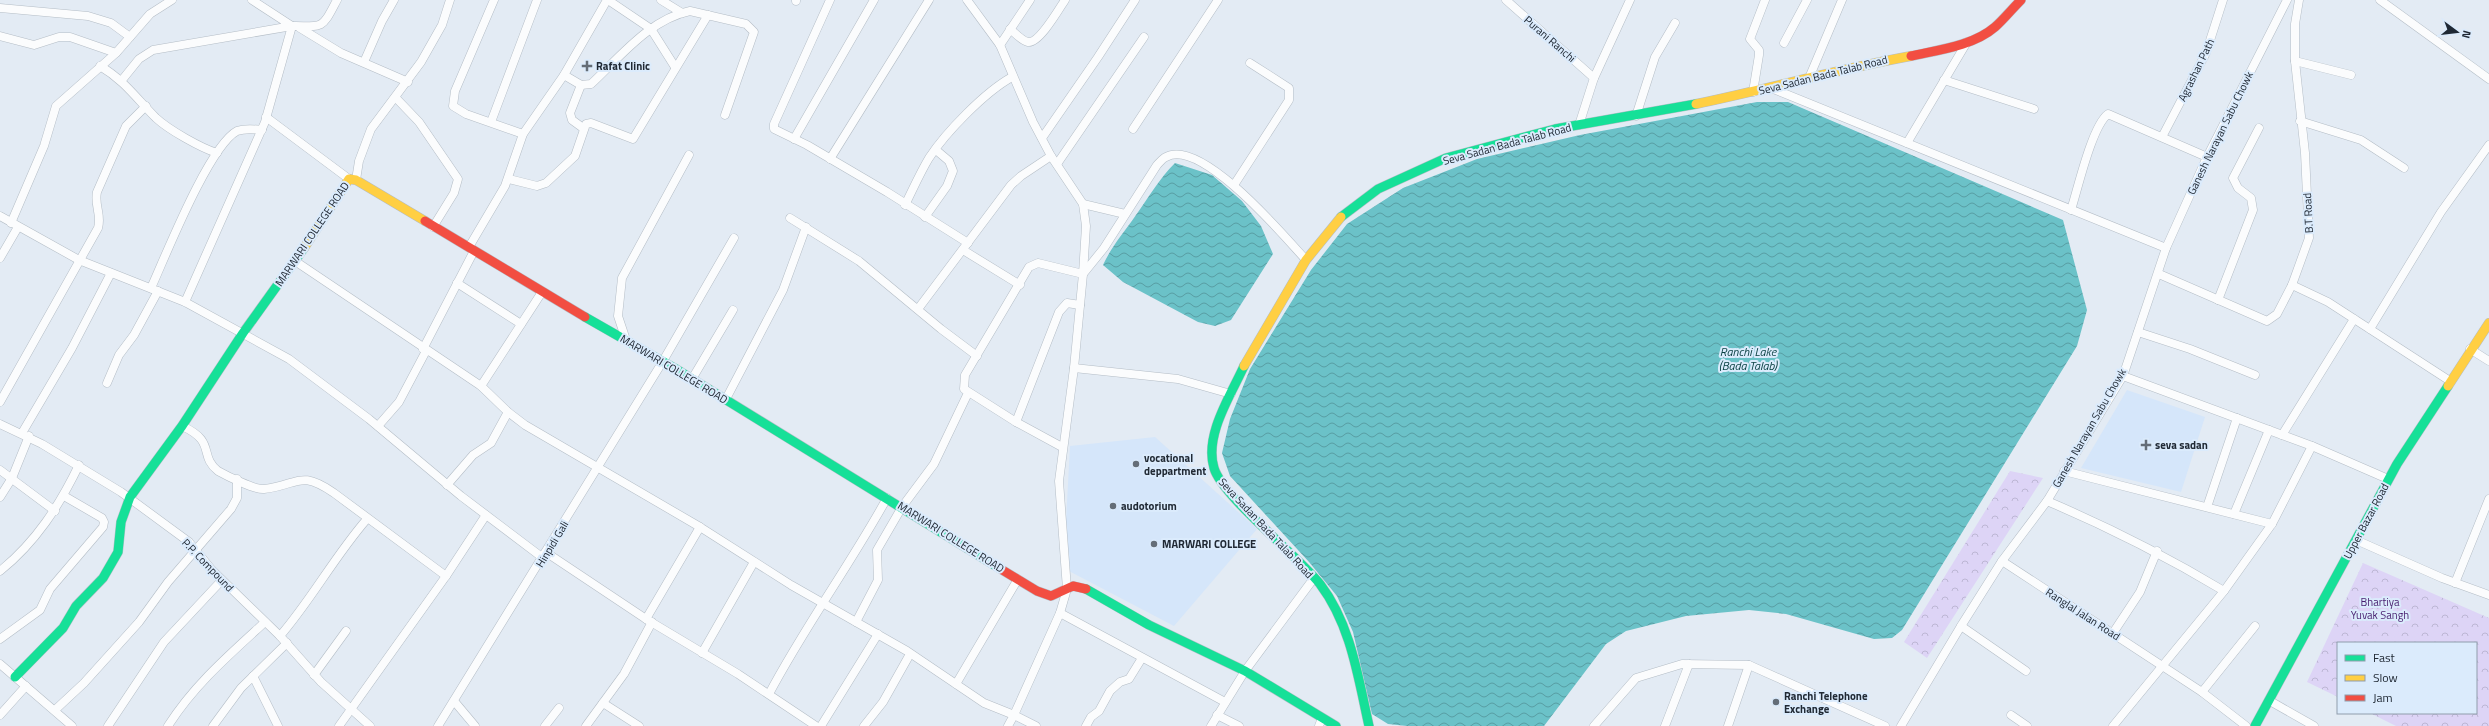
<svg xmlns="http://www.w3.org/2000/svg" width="2489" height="726" font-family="'Titillium Web',sans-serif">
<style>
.built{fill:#d5e6fa}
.park{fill:url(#park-crowns)}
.water{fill:url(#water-waves)}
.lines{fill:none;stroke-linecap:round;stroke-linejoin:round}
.street-casing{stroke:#b4bdc6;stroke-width:9}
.fast-casing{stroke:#b4bdc6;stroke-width:10}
.slow-casing{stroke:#b4bdc6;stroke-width:10}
.jam-casing{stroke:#b4bdc6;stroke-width:10}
.street{stroke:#fbfcfd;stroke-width:8}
.fast{stroke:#16e098;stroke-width:9}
.slow{stroke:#ffcf43;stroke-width:9}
.jam{stroke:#f24e42;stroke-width:9}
.poi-dot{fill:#646d77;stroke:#dbebfc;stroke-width:1.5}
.labels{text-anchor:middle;stroke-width:4;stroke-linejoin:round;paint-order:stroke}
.street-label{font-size:11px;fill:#202934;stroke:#dbebfc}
.poi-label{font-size:11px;font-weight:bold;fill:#202934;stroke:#dbebfc;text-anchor:start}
.park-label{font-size:11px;fill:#471d6e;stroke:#dbebfc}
.water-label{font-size:12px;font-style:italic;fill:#083f41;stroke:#dbebfc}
</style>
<defs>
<pattern id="park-crowns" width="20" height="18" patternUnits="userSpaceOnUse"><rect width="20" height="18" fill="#ddd4f6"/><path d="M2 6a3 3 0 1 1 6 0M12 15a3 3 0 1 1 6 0" fill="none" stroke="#bdb6d4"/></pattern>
<pattern id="water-waves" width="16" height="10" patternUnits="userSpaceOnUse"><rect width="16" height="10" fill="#6bc2c8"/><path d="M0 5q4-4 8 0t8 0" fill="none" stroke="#589ea3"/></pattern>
</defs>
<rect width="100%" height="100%" fill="#e3ebf4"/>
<g class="built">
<path d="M 2127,390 L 2205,417 L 2181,492 L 2081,468 Z"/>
<path d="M 1155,437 L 1257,529 L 1174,626 L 1067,570 L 1064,559 L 1070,446 Z"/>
</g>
<g class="park">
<path d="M 2010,471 L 2043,478 L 1927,658 L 1904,642 Z"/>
<path d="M 2363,563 L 2489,618 L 2489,726 L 2396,726 L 2370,713 L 2476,713 L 2476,643 L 2338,643 L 2338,697 L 2307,682 Z"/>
</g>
<g class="water">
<path d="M 1757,102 L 1788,102 L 2063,220 L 2087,310 L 2077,346 L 1902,630 L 1892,638 L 1874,639 L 1786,614 L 1749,610 L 1686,616 L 1626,631 L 1606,644 L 1544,726 L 1407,726 L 1388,724 L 1372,714 L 1353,632 L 1337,596 L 1309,562 L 1230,476 L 1222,453 L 1230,419 L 1250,369 L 1311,270 L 1347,224 L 1403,188 L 1477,159 L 1580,135 Z"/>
<path d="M 1175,163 L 1212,175 L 1242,201 L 1261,226 L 1273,254 L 1231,320 L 1215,326 L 1198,322 L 1123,282 L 1103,265 C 1113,244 1123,234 1136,215 C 1149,197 1159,179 1175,163 Z"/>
</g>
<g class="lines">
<defs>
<g id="street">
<path d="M 494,0 L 455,91 L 453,106 L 466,114 L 523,134"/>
<path d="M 608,0 L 651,29 L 675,67"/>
<path d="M 661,0 L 682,13"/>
<path d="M 830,0 L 774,124 L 774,129 L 807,145 L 887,192 L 968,243"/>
<path d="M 967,0 L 1000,45 L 1033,122 L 1051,156 L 1083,204 L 1086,226 L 1083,274 L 1038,263 L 1029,267 L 965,375 L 964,389 L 1016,422 L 1062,447"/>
<path d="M 1506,0 L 1594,78"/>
<path d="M 2380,0 L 2489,79"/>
<path d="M 796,1 L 796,0"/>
<path d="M 0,8 L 88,16 L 111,23 L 130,37"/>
<path d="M 300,28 L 341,53 L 408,82"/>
<path d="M 1010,29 C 1015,33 1022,41 1028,42 C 1039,44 1059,9 1065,0"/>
<path d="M 0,36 L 34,45 L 59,37 L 70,37 L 116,53"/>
<path d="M 1784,43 L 1807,0"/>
<path d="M 1000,45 L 1030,0"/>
<path d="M 2295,61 L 2351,75"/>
<path d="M 364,62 L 382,21 L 394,0"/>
<path d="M 100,66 C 124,80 137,99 156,118 C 169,130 201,148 217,153"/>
<path d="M 564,75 L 581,85 L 591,84 C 620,57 650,19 690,11 L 746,24 L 754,32 L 725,115"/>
<path d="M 1809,78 L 1842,0"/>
<path d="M 122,80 L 139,59 L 153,50 L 292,26 L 252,0"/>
<path d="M 1944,80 L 2034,109"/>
<path d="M 581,85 L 570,113 L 572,120 L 583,128"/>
<path d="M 1771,88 L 2166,248"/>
<path d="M 1753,92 L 1759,55 L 1759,50 L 1750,39 L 1765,0"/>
<path d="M 396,98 L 419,122 L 458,179 L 454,193 L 433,227"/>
<path d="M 1636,116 L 1655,57 L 1675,23"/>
<path d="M 266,117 L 349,179"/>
<path d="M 2300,121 L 2361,140 L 2404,168"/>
<path d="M 491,122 L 537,0"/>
<path d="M 1579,125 L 1594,78 L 1630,0"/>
<path d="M 1133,129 L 1218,0"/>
<path d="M 2162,137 L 2206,53 L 2223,0"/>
<path d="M 1042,138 L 1098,57 L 1135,0"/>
<path d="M 794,139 L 874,0"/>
<path d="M 1907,143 L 1967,42"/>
<path d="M 830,159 L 929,0"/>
<path d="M 1057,164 L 1144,37"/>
<path d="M 509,179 L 537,186 L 546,183 L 575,156 L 586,124 L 591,123 L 633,139 L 708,15"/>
<path d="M 356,180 L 359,161 L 371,129 L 421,62 L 442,25 L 450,0"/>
<path d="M 1234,185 L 1289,100 L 1289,88 L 1250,63"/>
<path d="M 1083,204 L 1125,214"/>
<path d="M 905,205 C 913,189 920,173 929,158 C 946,132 985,92 1012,77"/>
<path d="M 2071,210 C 2078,188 2092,126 2108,114 L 2207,157"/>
<path d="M 0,216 L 79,260 L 185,302 L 289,359 L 369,419 L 461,496 L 543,558"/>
<path d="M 925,217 L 947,186 L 953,171 L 949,161 L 936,150"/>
<path d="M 790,218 L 859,261 L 941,329 L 977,356"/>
<path d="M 11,223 L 44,146 L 56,106 L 116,53 L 150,14 L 172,0"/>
<path d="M 469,247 L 505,186 L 523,134 L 564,75 L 607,0"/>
<path d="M 963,250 L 1020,285"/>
<path d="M 0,258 L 18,227"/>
<path d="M 295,261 L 481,386 L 508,412 L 525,425 L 700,527 L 791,585 L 907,651 L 984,703 L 1014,715 L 1008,726"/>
<path d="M 2159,274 L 2267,321 L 2277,314 L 2292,285 L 2309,238 L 2305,153 L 2295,61 L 2295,24 L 2299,0"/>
<path d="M 457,283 L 521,324"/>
<path d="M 2292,285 L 2328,302 L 2450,381"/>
<path d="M 151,288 C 166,255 209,146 237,131 C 245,128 254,129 262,130"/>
<path d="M 2218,300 L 2253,210 L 2251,198 L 2238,188 L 2233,178 L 2259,128"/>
<path d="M 185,302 L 265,122 L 292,26 C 325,27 322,28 337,0"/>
<path d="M 918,309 L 1011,185 L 1021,176 L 1051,156"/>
<path d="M 2370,329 L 2441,212 L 2489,145"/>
<path d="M 2138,332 L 2190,349 L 2255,375"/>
<path d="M 626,340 L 618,316 L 622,278 L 689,155"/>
<path d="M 423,349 L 474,251"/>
<path d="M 2470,349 L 2489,361"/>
<path d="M 1074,368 L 1178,379 L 1231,394"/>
<path d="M 2123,376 L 2312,446 L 2388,479"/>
<path d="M 692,379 L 733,310"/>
<path d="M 107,383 L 119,355 L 134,335 L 158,291"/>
<path d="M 481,386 L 542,292"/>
<path d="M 726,399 L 783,290 L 806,227"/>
<path d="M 0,402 L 98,228 C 102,215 94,205 97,192 L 126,126 L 146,106"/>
<path d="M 1016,422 L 1059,312 L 1067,303 L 1080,305"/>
<path d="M 0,424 L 42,444 L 121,492 L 189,542 L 212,570 L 280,636 L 321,682 L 370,726"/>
<path d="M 182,426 C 217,442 198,455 218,471 C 227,476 255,490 264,489 C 299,485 299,469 334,493 L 446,576"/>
<path d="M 378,426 L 399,402 L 426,351"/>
<path d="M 22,433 L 72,348 L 111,273"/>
<path d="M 2282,435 L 2354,319"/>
<path d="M 0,470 L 55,511"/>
<path d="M 2064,471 L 2272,524"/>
<path d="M 447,485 L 473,455 L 491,443 L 508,412"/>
<path d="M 0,497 L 12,478 L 29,436"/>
<path d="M 2047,501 C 2111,528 2164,555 2224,591"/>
<path d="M 2207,507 L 2237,418"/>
<path d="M 2234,514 L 2269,430"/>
<path d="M 2356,540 L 2442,578 L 2489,595"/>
<path d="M 547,553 L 646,619 L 738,674 L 816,726"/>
<path d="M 2002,561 L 2202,692 L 2246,726"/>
<path d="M 0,571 C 36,542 59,506 79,465"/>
<path d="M 2455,583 L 2489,499"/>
<path d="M 1060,613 L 1225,702"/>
<path d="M 646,619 L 700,527"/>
<path d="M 856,622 L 878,580 L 877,550 L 902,507 L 934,464 L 968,393"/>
<path d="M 1961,626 L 2026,671"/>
<path d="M 2113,633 L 2140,592 L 2157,551"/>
<path d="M 280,636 C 312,599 334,557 367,519"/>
<path d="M 0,639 L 40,610 L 50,589 L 103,527 L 104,522 L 102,518 L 64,496"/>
<path d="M 702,653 L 754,562"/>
<path d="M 0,664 L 72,726"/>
<path d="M 314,675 L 346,631"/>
<path d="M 253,676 L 278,726"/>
<path d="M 956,684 L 1018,579"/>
<path d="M 2202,692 L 2255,626"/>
<path d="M 769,694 C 805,626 850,565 887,498"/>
<path d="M 454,701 L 475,726"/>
<path d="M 2270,701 L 2314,726"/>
<path d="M 603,703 L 639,726"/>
<path d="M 55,710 L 84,683 L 139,622 L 168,582 L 231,509 L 237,498 L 237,479"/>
<path d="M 0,715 L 26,686"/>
<path d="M 1217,715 L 1239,726"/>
<path d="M 2011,715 L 2027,726"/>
<path d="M 108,726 L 164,642 L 222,580"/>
<path d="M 168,726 C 194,685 229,655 265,622"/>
<path d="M 213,726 L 241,688 L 287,643"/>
<path d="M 339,726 L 446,576 L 486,515"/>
<path d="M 438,726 L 663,361 L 734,238"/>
<path d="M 545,726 L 559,708"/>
<path d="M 586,726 L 624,674 L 652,622"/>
<path d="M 821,726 L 878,634"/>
<path d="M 864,726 L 883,702 L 910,654"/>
<path d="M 1036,726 L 1014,715 L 1060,613 L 1067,589 L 1059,481 L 1074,368 L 1083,274 L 1104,248 L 1157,165 C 1160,162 1163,158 1166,157 C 1201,137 1285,237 1306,260"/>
<path d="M 1086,726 L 1091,717 L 1099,711 L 1110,691 L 1120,682 L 1129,679 L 1142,658"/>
<path d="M 1211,726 L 1245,671 L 1314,578"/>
<path d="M 1319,726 L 1322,718"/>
<path d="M 1594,726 L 1636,678 L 1682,664 L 1749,665 L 1885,726"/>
<path d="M 1665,726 L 1689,664"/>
<path d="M 1728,726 L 1749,665"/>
<path d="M 1901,726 L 1961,626 L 2002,561 L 2047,501 L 2123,376 L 2166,248 L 2207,157 L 2287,0"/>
<path d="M 2113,726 L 2224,591 L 2272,524 L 2312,446"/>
</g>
<g id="fast">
<path d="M 1341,217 L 1378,189 L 1446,158 L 1555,129 L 1696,104"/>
<path d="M 585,317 L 676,369 L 999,568"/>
<path d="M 1244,366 C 1231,395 1204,435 1214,468 C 1222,496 1297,555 1320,584 C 1351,625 1358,677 1369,726"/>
<path d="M 1086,589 L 1149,625 L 1245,671 L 1336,726"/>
<path d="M 15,677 L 63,628 L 76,606 L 103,578 L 118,552 L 121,522 L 130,497 L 182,426 L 243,333 L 304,248"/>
<path d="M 2255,726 L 2397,464 L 2448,386"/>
</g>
<g id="slow">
<path d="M 1696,104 C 1768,89 1839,69 1911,56"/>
<path d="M 304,248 L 349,179 L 356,180 L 425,221"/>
<path d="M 1244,366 L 1306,260 L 1341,217"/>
<path d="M 2448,386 L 2489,323"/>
</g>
<g id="jam">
<path d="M 1911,56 C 1938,50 1973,46 1995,27 C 2004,19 2012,9 2021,0"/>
<path d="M 425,221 L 585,317"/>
<path d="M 999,568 L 1037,591 L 1051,596 L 1073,586 L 1086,589"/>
</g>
</defs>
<use href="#street" class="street-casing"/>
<use href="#fast" class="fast-casing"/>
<use href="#slow" class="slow-casing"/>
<use href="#jam" class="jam-casing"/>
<use href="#street" class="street"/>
<use href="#fast" class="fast"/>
<use href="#slow" class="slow"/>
<use href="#jam" class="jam"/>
</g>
<g class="poi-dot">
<path d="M585 60h4v4h4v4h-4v4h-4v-4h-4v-4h4z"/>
<path d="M2144 439h4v4h4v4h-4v4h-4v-4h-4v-4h4z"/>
<circle cx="1136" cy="464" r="4"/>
<circle cx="1113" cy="506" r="4"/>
<circle cx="1154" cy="544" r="4"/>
<circle cx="1776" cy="702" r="4"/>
</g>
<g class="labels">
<g class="street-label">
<text transform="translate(1550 39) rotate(41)" y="4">Purani Ranchi</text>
<text transform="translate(2196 70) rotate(-64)" y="4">Agrashan Path</text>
<text transform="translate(1823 75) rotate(-14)" y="4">Seva Sadan Bada Talab Road</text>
<text transform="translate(2220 133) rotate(-64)" y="4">Ganesh Narayan Sabu Chowk</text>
<text transform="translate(1507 144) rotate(-15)" y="4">Seva Sadan Bada Talab Road</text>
<text transform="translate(2308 213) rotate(-93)" y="4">B.T Road</text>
<text transform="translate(312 234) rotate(-56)" y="4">MARWARI COLLEGE ROAD</text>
<text transform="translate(674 369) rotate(31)" y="4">MARWARI COLLEGE ROAD</text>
<text transform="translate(2089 428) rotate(-60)" y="4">Ganesh Narayan Sabu Chowk</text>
<text transform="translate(2366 521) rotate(-62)" y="4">Upper Bazar Road</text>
<text transform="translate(1266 528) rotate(47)" y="4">Seva Sadan Bada Talab Road</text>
<text transform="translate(951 537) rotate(32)" y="4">MARWARI COLLEGE ROAD</text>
<text transform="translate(552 544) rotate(-59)" y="4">Hinpidi Gali</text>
<text transform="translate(208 565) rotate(46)" y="4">P.P. Compound</text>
<text transform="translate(2083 614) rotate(33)" y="4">Ranglal Jalan Road</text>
</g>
<g class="poi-label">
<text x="596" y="70">Rafat Clinic</text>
<text x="2155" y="449">seva sadan</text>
<text x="1144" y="462">vocational<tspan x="1144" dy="13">deppartment</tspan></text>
<text x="1121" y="510">audotorium</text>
<text x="1162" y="548">MARWARI COLLEGE</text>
<text x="1784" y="700">Ranchi Telephone<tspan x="1784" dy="13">Exchange</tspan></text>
</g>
<g class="park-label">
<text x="2380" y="606">Bhartiya<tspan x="2380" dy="13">Yuvak Sangh</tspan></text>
</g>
<g class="water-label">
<text x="1748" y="356">Ranchi Lake<tspan x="1748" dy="14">(Bada Talab)</tspan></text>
</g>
</g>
<rect x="2337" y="642" width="140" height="72" fill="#dbebfc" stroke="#909dac"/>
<rect x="2345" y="655" width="20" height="6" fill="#16e098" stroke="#909dac"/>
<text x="2373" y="662" font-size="12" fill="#202934">Fast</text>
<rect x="2345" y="675" width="20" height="6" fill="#ffcf43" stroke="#909dac"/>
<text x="2373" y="682" font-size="12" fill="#202934">Slow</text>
<rect x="2345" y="695" width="20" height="6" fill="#f24e42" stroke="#909dac"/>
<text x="2373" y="702" font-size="12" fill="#202934">Jam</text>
<g transform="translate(2457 32) rotate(105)" stroke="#dbebfc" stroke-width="3" paint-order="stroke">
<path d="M0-3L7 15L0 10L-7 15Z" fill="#202934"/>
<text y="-6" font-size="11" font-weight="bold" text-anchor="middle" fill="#202934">N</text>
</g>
</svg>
